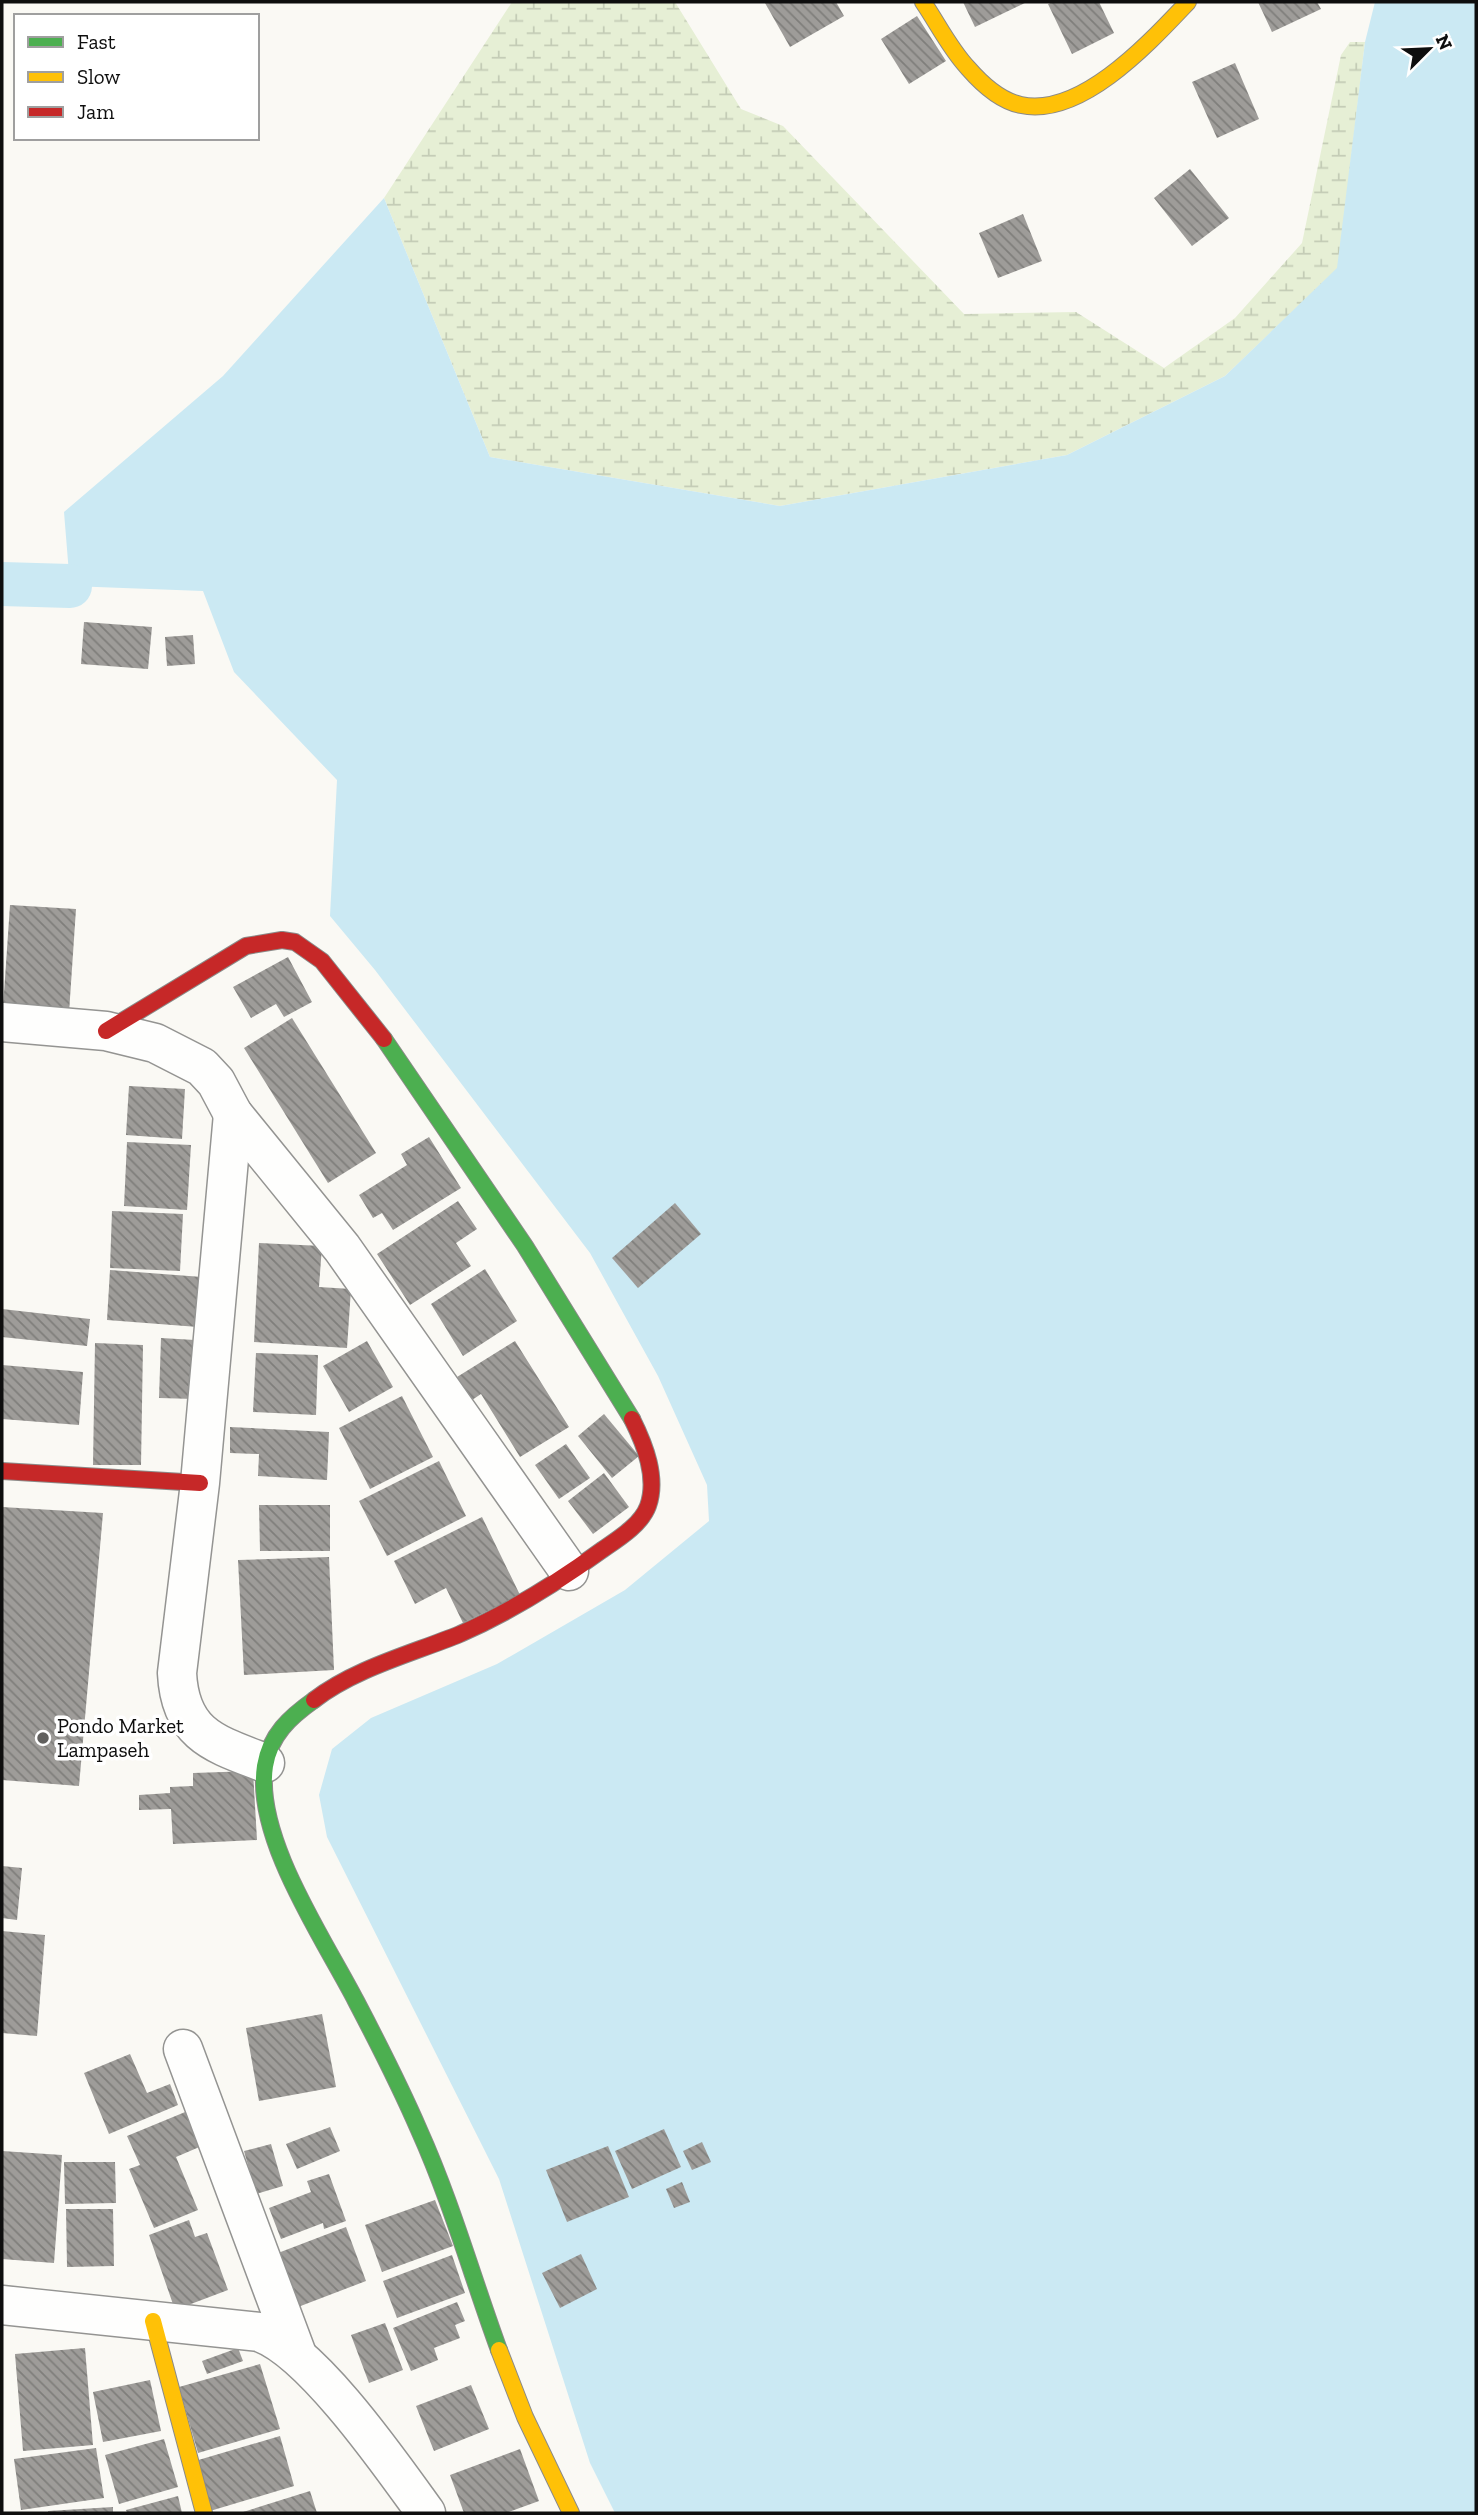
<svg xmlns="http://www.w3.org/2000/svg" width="1478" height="2515" font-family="'Zilla Slab',serif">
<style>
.wetland{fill:url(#wetland-marsh)}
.water{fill:#cbe9f3}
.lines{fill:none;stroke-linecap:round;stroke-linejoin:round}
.canal{stroke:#cbe9f3;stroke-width:44}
.building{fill:url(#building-back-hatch)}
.street-casing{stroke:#949492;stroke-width:41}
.fast-casing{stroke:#8b8a88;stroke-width:18}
.slow-casing{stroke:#8b8a88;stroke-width:18}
.jam-casing{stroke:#8b8a88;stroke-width:18}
.street{stroke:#fefefd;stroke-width:38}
.fast{stroke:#4caf50;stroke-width:16}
.slow{stroke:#ffc107;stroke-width:16}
.jam{stroke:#c62828;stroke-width:16}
.poi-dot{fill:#61605e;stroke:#fff;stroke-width:2.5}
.labels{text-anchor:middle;stroke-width:7;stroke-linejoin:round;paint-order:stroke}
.poi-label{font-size:21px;fill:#0e0e0e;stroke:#fff;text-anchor:start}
</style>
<defs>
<pattern id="wetland-marsh" width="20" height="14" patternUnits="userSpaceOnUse" patternTransform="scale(1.75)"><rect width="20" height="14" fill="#e6efd5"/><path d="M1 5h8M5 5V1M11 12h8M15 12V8" fill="none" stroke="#c4ccb6"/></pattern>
<pattern id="building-back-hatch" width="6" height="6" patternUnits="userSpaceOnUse" patternTransform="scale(1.75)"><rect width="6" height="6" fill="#9e9c99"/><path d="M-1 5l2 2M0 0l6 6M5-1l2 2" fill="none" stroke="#7f7e7b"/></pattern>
</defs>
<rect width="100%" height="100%" fill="#faf9f4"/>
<path class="wetland" d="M 512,2 L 675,2 L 741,109 L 783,126 L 964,314 L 1076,312 L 1164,368 L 1235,318 L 1302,243 L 1341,55 L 1350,42 L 1365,42 L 1338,268 L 1225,376 L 1067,455 L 780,506 L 490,457 L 384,198 Z"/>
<path class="water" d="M 1375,2 L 1476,2 L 1476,2513 L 615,2513 L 590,2463 L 499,2179 L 327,1837 L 319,1795 L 332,1749 L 371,1718 L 497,1664 L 625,1590 L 709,1521 L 707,1485 L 658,1376 L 590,1253 L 375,970 L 330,916 L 337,780 L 234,672 L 203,591 L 70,586 L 64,512 L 223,376 L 384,198 L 490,457 L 780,506 L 1067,455 L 1225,376 L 1337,268 L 1365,42 Z"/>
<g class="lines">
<path class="canal" d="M 2,584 L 70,586"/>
</g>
<g class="building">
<path d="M 767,2 L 836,2 L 844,16 L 790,47 L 765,3 Z"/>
<path d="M 963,2 L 1027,2 L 975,27 Z"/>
<path d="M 1053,2 L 1099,2 L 1114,33 L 1072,54 L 1048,4 Z"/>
<path d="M 1258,2 L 1317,2 L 1321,9 L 1272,32 Z"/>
<path d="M 917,16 L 946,61 L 909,84 L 881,39 Z"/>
<path d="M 1235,63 L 1259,119 L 1217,138 L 1192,82 Z"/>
<path d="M 1190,169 L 1229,218 L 1192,246 L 1154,198 Z"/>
<path d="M 1023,214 L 1042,261 L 998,278 L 979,233 Z"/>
<path d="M 84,622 L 152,627 L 148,669 L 81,664 Z"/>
<path d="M 193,635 L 195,664 L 167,666 L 165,637 Z"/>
<path d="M 10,905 L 76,909 L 69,1013 L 3,1008 Z"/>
<path d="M 288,957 L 312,1002 L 284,1017 L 276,1004 L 251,1018 L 233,987 Z"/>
<path d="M 292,1018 L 376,1153 L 328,1183 L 244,1048 Z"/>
<path d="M 129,1086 L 185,1089 L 182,1139 L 126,1135 Z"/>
<path d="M 429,1137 L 461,1188 L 393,1230 L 382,1213 L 373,1218 L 359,1195 L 407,1165 L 401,1154 Z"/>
<path d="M 127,1142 L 191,1145 L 187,1210 L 124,1206 Z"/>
<path d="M 458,1201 L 477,1229 L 456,1243 L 471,1266 L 410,1305 L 377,1254 Z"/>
<path d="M 675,1203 L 701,1234 L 638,1288 L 612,1258 Z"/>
<path d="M 112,1211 L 183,1214 L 180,1271 L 110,1268 Z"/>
<path d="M 259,1243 L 322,1246 L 319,1287 L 351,1289 L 347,1348 L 254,1342 Z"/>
<path d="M 485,1269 L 517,1321 L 463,1356 L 431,1304 Z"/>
<path d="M 110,1270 L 202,1277 L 198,1327 L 107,1320 Z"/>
<path d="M 2,1309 L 90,1319 L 87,1346 L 2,1337 Z"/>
<path d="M 161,1338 L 195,1340 L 194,1399 L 159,1398 Z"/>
<path d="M 367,1341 L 393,1387 L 349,1412 L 323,1366 Z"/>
<path d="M 515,1341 L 569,1427 L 520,1457 L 481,1394 L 472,1400 L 457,1377 Z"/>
<path d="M 95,1343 L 143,1345 L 141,1465 L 93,1465 Z"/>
<path d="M 256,1353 L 318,1355 L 316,1415 L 253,1412 Z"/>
<path d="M 2,1365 L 83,1372 L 79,1425 L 2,1419 Z"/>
<path d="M 402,1396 L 433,1457 L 370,1489 L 339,1428 Z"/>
<path d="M 604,1414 L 639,1456 L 612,1478 L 578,1436 Z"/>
<path d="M 230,1427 L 329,1432 L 327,1480 L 258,1476 L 259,1454 L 230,1453 Z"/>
<path d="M 566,1444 L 590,1478 L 559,1499 L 535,1465 Z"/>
<path d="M 439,1461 L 466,1516 L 387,1556 L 359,1501 Z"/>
<path d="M 604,1473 L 629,1507 L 593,1534 L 568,1501 Z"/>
<path d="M 259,1505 L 330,1505 L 330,1551 L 260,1551 Z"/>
<path d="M 2,1507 L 103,1513 L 79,1786 L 2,1780 Z"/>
<path d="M 482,1517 L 520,1595 L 463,1623 L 446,1588 L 415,1604 L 394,1561 Z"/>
<path d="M 329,1557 L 334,1670 L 244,1675 L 238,1560 Z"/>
<path d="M 253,1771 L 257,1840 L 173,1844 L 171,1809 L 139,1810 L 139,1795 L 170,1793 L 170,1787 L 193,1786 L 193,1773 Z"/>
<path d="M 2,1866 L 22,1868 L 17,1920 L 2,1918 Z"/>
<path d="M 2,1931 L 45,1935 L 37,2036 L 2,2033 Z"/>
<path d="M 322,2014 L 336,2087 L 259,2101 L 246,2028 Z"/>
<path d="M 130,2054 L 147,2093 L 170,2084 L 178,2105 L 109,2134 L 84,2073 Z"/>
<path d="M 190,2110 L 204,2145 L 176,2157 L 198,2210 L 154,2228 L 129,2169 L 140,2165 L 127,2136 Z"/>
<path d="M 330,2127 L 340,2151 L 297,2169 L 286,2144 Z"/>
<path d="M 664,2129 L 681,2167 L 632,2189 L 615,2151 Z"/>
<path d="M 702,2142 L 711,2162 L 692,2170 L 683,2151 Z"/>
<path d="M 271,2144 L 283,2186 L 256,2194 L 244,2151 Z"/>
<path d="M 608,2146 L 629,2197 L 567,2222 L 546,2170 Z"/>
<path d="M 2,2151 L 62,2155 L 54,2263 L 2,2259 Z"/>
<path d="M 64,2162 L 115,2162 L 116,2203 L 65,2204 Z"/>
<path d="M 329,2174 L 346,2221 L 324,2229 L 323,2223 L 281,2239 L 269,2208 L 311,2192 L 307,2181 Z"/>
<path d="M 682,2182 L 690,2202 L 674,2208 L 666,2189 Z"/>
<path d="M 435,2200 L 453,2246 L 382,2272 L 365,2225 Z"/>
<path d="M 66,2209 L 113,2209 L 114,2266 L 67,2267 Z"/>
<path d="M 189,2220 L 195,2237 L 207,2233 L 228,2290 L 175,2310 L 149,2235 Z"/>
<path d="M 346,2227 L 366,2281 L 298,2307 L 278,2253 Z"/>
<path d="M 581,2254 L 597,2289 L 560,2308 L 542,2273 Z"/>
<path d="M 452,2255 L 465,2293 L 397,2318 L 383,2281 Z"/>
<path d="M 457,2302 L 465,2321 L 455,2325 L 460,2338 L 434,2348 L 438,2360 L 411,2371 L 393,2328 Z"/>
<path d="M 385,2323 L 403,2370 L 369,2383 L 351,2335 Z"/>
<path d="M 85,2348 L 93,2445 L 23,2451 L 15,2354 Z"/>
<path d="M 238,2348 L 243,2361 L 207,2374 L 202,2361 Z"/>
<path d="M 260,2364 L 280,2429 L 198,2453 L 179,2387 Z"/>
<path d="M 150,2380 L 161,2431 L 103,2442 L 93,2392 Z"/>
<path d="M 471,2385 L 489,2429 L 434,2451 L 416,2406 Z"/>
<path d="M 280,2436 L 294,2486 L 210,2511 L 195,2461 Z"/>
<path d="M 164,2439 L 178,2487 L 119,2504 L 105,2455 Z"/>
<path d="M 96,2448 L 104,2498 L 21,2510 L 14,2459 Z"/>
<path d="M 520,2449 L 539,2501 L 506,2513 L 464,2513 L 450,2475 Z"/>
<path d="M 310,2491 L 317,2513 L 240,2513 Z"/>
<path d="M 178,2496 L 182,2513 L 127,2513 L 126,2510 Z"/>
<path d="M 113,2507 L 113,2513 L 48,2513 L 48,2511 Z"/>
</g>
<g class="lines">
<defs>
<g id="street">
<path d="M 2,1022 L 106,1031 L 155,1043 L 202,1067 L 216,1082 L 233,1114 L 342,1248 L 569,1571"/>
<path d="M 233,1114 L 200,1483 L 177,1673 C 180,1735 215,1744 265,1763"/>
<path d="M 183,2049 L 296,2352"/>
<path d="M 2,2305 L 259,2332 C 312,2350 392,2466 426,2513"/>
</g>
<g id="fast">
<path d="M 384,1039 L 525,1246 L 632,1419"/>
<path d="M 314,1700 C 290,1717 270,1735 265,1766 C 254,1837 324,1939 356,2001 C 378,2043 400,2086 419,2130 C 451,2201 472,2276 499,2350"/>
</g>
<g id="slow">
<path d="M 923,2 C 938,24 950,49 968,68 C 981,83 1001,101 1021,105 C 1081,118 1150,42 1188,2"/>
<path d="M 153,2321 L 204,2513"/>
<path d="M 499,2350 L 525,2417 L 571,2513"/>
</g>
<g id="jam">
<path d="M 106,1031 L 246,946 L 282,940 L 295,942 L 322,961 L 384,1039"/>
<path d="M 2,1471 L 200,1483"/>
<path d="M 314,1700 C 356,1668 411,1654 460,1634 C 510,1612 558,1582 602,1550 C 618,1539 641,1525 648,1506 C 658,1478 645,1445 632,1419"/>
</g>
</defs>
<use href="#street" class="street-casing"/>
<use href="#fast" class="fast-casing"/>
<use href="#slow" class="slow-casing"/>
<use href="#jam" class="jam-casing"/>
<use href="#street" class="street"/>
<use href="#fast" class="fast"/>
<use href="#slow" class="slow"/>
<use href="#jam" class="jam"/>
</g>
<circle class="poi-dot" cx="43" cy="1738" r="7"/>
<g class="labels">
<g class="poi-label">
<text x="57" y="1733">Pondo Market<tspan x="57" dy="24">Lampaseh</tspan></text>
</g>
</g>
<rect width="1478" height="2515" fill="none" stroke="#0e0e0e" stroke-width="7"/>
<rect x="14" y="14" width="245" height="126" fill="#ffffff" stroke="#9f9f9f" stroke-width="2"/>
<rect x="28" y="37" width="35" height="10" fill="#4caf50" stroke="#9f9f9f" stroke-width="2"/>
<text x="77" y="49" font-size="21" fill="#0e0e0e">Fast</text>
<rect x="28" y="72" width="35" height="10" fill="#ffc107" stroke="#9f9f9f" stroke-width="2"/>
<text x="77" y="84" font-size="21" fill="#0e0e0e">Slow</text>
<rect x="28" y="107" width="35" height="10" fill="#c62828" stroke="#9f9f9f" stroke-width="2"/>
<text x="77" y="119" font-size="21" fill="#0e0e0e">Jam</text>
<g transform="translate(1429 49) rotate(66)" stroke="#ffffff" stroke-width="5" paint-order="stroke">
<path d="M0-5L12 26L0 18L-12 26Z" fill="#0e0e0e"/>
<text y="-10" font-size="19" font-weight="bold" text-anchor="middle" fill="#0e0e0e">N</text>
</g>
</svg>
